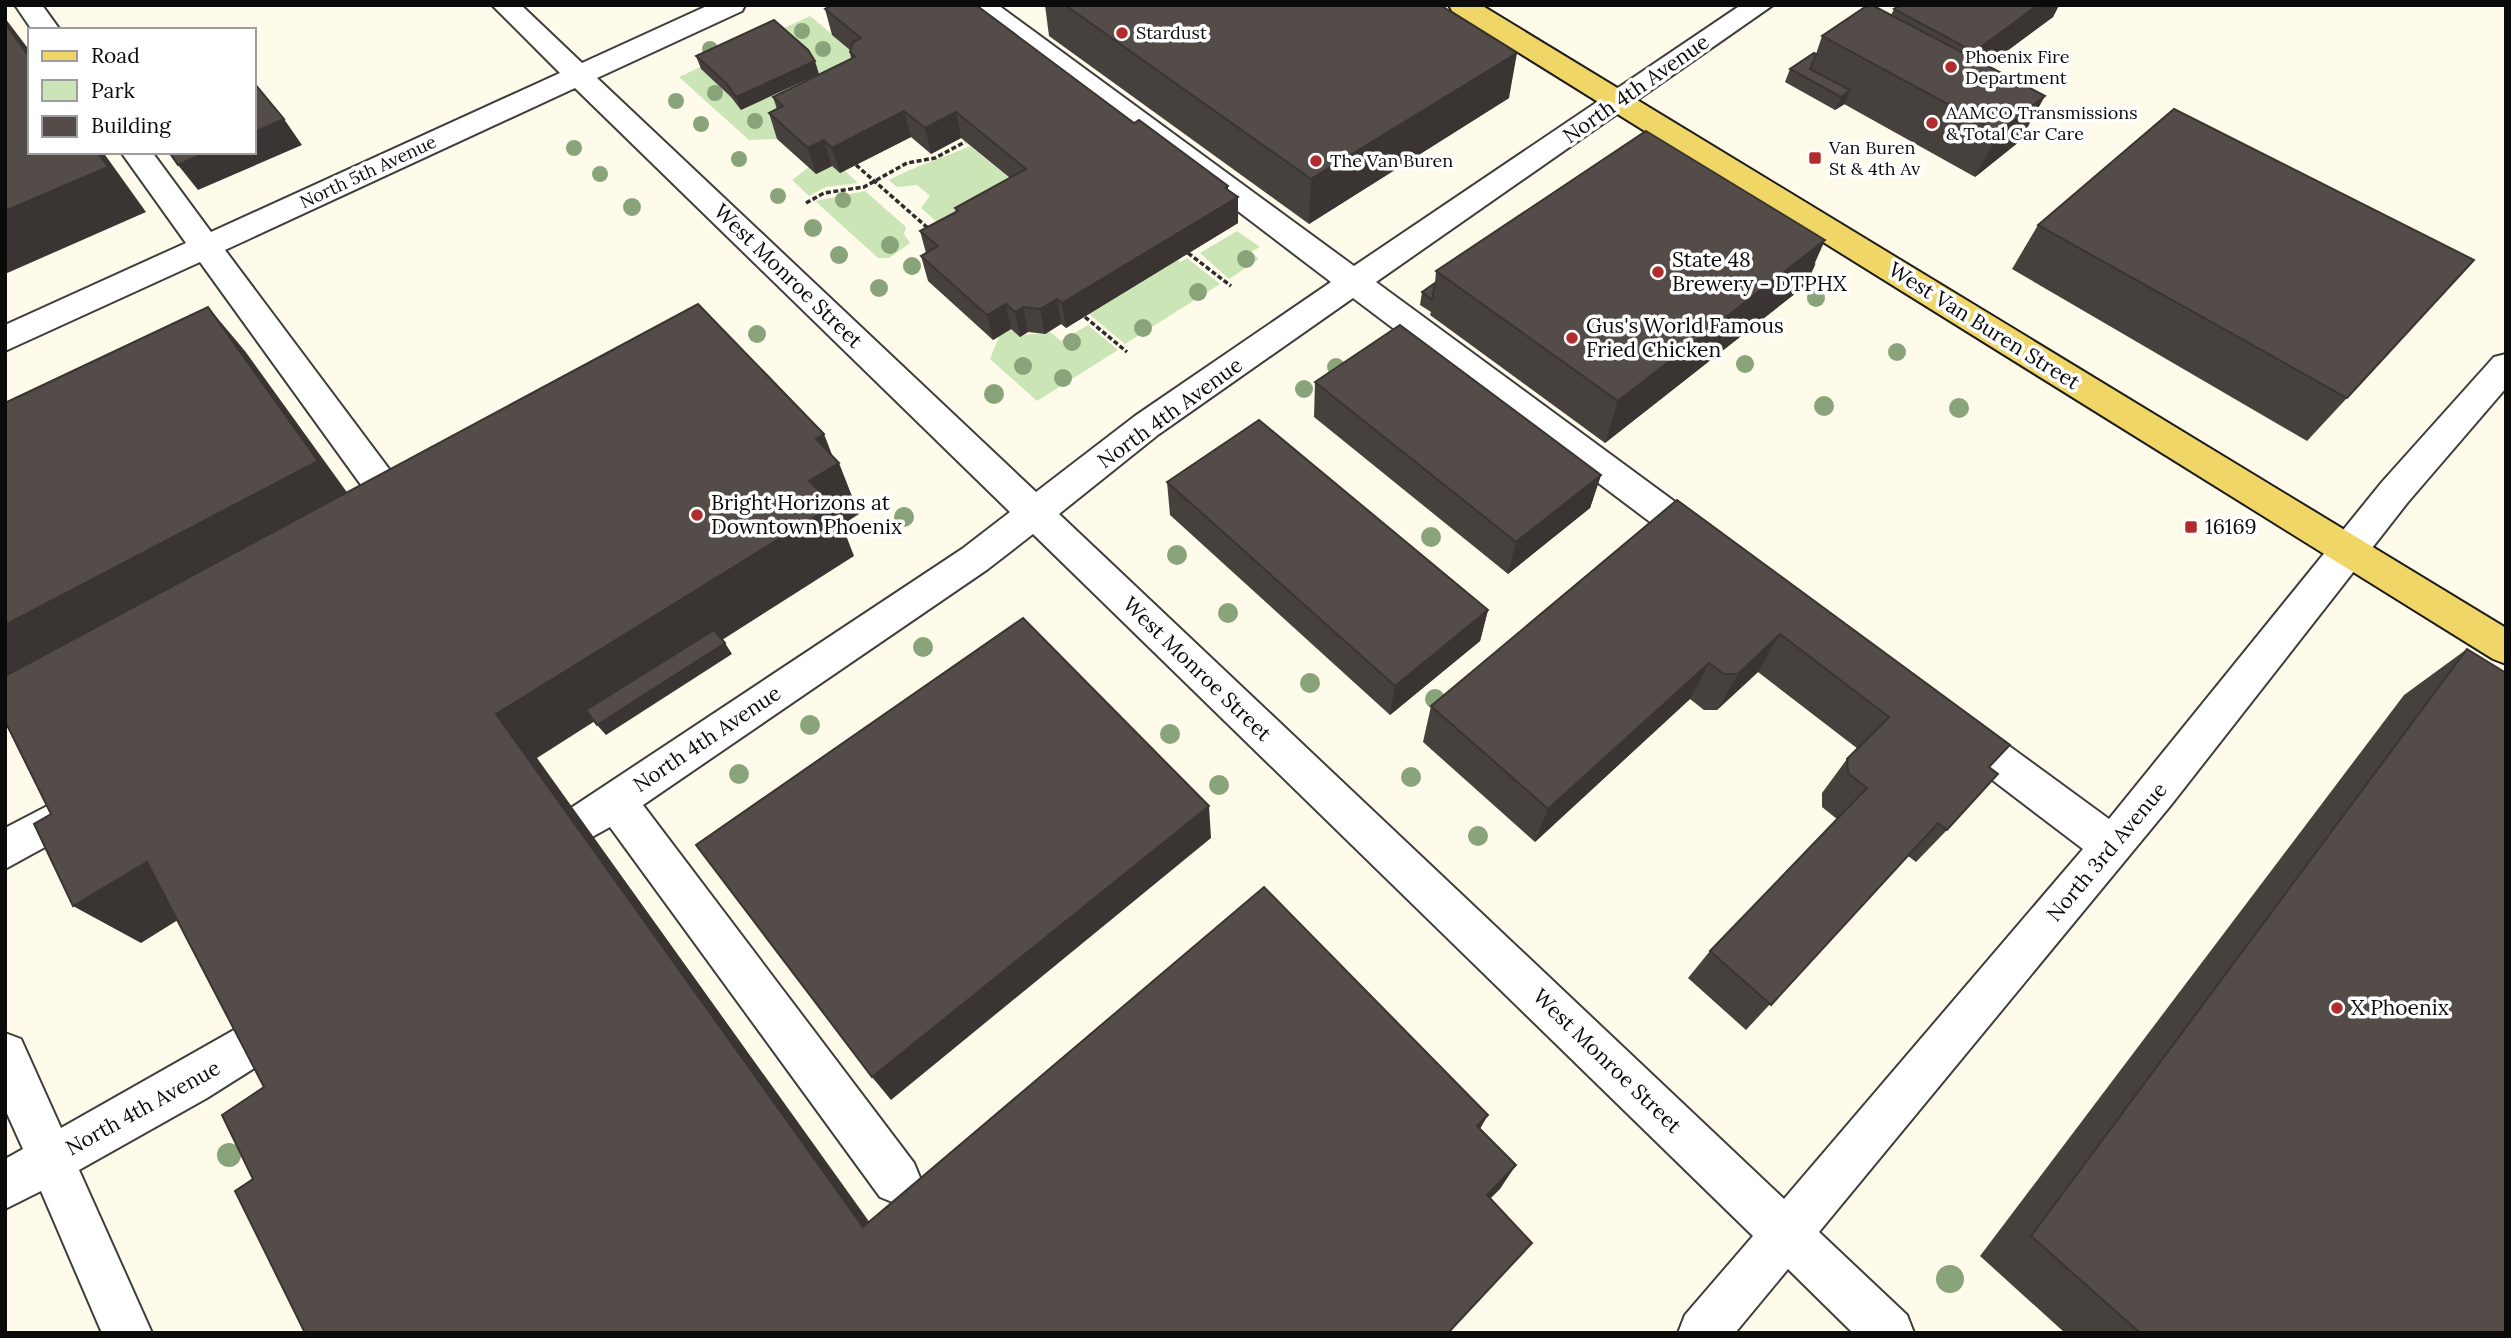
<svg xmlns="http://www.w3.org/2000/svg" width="2511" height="1338" font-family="Lora,serif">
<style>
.green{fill:#cce5b6}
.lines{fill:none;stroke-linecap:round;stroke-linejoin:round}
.minor-casing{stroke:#3e3e3e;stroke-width:4}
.major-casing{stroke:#1c1c1c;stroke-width:4}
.path{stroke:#2d2d2d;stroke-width:3.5;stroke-dasharray:5 2.5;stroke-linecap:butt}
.minor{fill:#fff;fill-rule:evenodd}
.major{fill:#f0d567;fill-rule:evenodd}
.path-bridge{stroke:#2d2d2d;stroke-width:3.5;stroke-dasharray:5 2.5;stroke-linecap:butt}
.tree{fill:#89a47b}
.wall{fill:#47413e}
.shaded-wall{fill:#3a3532}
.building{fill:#534c48;stroke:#3a3532;stroke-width:2}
.poi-dot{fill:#b12c2c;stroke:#fff;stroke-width:2.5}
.labels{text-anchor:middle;stroke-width:7;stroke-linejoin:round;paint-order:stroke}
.far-poi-label{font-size:18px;fill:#0b0b0b;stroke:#fff;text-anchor:start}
.far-street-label{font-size:18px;fill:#0b0b0b;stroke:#fff}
.street-label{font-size:21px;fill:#0b0b0b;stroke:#fff}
.poi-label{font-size:21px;fill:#0b0b0b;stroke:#fff;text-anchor:start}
</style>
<rect width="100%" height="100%" fill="#fefbea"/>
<g class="green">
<path d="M 810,16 L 868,64 L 792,132 L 777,139 L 749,140 L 679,77 Z"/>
<path d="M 970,146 L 1019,186 L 944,228 L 921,208 L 930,196 L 917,185 L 897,187 L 889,180 C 915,166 943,158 970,146 Z"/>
<path d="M 832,166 L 845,171 L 858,183 L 826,187 L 809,196 L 792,180 L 809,167 Z"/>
<path d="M 865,191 L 906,227 L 904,234 L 910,243 L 889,258 L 878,258 L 815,201 Z"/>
<path d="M 1237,231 L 1260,247 L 1251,252 L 1259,259 L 1229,279 L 1200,253 Z"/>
<path d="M 1187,258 L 1220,284 L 1125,344 L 1089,314 L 1177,260 L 1180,262 Z"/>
<path d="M 1088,325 L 1118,350 L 1037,401 L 990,359 L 999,336 L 1011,329 L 1020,337 C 1030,331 1039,337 1049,331 L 1061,341 Z"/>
</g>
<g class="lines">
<defs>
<g id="minor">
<path d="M 15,5 L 42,5 L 60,30 L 32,30 Z"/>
<path d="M 492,5 L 521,5 L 582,63 L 709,5 L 745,5 L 742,11 L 597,78 L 1036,492 L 1135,416 L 1331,282 L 967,5 L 998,5 L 1354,266 L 1741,5 L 1773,5 L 1376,282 L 1716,532 L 1721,542 L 1716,552 L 1703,557 L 1690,552 L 1353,298 L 1159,434 L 1059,514 L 1784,1199 L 2083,849 L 1940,740 L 1934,728 L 1940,716 L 1954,711 L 1968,716 L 2109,819 L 2382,482 L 2494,357 L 2506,354 L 2506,388 L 2408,502 L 2171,805 L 1819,1232 L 1907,1315 L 1914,1333 L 1853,1333 L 1788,1269 L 1735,1333 L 1678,1333 L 1685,1315 L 1753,1236 L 1033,534 L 988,569 L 643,805 L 914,1163 L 921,1180 L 914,1197 L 897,1204 L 880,1197 L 610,827 L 583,842 L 568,836 L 562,823 L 568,810 L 962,549 L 1010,512 L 575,88 L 225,250 L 413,501 L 418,511 C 409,527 394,532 377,526 L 372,516 L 377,507 L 200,262 L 5,351 L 5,325 L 186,243 L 121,152 L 152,152 L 211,232 L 560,73 Z"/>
<path d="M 82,788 L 96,793 L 102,806 L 96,819 L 5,869 L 5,828 Z"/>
<path d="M 278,1005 L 294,1011 L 300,1027 L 294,1043 L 207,1098 L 79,1170 L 152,1333 L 102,1333 L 41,1191 L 5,1209 L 5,1159 L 23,1149 L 5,1109 L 5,1033 L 21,1039 L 61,1128 Z"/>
</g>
<path id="major" d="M 1449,5 L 1481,5 L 2506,628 L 2506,664 L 2493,659 L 1452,11 Z"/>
</defs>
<use href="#minor" class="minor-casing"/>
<use href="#major" class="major-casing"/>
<g class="path">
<path d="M 806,203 L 824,193 L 864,187 L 907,163 L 935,158 L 965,142"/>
<path d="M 1188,253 L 1231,286"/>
<path d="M 1085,317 L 1127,352"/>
</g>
<use href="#minor" class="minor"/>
<use href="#major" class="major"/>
<path class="path-bridge" d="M 856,165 L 929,229"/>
</g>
<g class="tree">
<circle cx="802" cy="31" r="8"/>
<circle cx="710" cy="49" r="8"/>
<circle cx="823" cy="49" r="8"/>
<circle cx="715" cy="93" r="8"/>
<circle cx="676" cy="101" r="8"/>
<circle cx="755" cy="121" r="8"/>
<circle cx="701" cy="124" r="8"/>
<circle cx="574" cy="148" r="8"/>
<circle cx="739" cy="159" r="8"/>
<circle cx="600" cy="174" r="8"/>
<circle cx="778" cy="196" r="8"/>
<circle cx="843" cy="200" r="8"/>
<circle cx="632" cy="207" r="9"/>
<circle cx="813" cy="228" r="9"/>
<circle cx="890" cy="245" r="9"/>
<circle cx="839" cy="255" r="9"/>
<circle cx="1246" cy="259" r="9"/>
<circle cx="912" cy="266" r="9"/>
<circle cx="879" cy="288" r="9"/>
<circle cx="1198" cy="292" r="9"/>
<circle cx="1816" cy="298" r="9"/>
<circle cx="1143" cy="328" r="9"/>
<circle cx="757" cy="334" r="9"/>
<circle cx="1072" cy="342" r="9"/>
<circle cx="1897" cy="352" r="9"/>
<circle cx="1745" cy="364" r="9"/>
<circle cx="1023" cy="366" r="9"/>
<circle cx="1336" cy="367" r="9"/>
<circle cx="1063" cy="378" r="9"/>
<circle cx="1304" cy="389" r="9"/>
<circle cx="994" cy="394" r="10"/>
<circle cx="1824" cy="406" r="10"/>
<circle cx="1959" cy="408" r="10"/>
<circle cx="904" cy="517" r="10"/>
<circle cx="1431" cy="537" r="10"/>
<circle cx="1177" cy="555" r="10"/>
<circle cx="1228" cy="613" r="10"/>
<circle cx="923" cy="647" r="10"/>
<circle cx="1310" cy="683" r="10"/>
<circle cx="1435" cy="699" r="10"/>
<circle cx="810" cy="725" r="10"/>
<circle cx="1170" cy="734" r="10"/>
<circle cx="739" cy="774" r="10"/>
<circle cx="1411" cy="777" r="10"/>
<circle cx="1219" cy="785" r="10"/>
<circle cx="1478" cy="836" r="10"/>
<circle cx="229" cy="1155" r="12"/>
<circle cx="1950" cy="1279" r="14"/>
</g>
<g class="wall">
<path d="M 1045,5 L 1440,5 L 1509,98 L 1309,224 L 1049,36 Z"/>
<path d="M 1900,5 L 2059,5 L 2053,17 L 1987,66 L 2020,141 L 1975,177 L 1844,104 L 1835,110 L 1785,82 L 1790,69 L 1816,54 L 1822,36 L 1891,15 L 1894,9 Z"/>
<path d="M 825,9 L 1134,123 L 1228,186 L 1228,190 L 1238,223 L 1066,328 L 1061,324 L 1045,334 L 1028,332 L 1020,337 L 1011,329 L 993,340 L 928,281 L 921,256 L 926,253 L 920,231 L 956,212 L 955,208 L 1010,178 L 961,138 L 931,154 L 911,137 L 840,173 L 832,166 L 816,174 L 777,139 L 769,113 L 777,109 L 773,97 L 851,59 L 850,52 L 850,50 L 832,35 Z"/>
<path d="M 774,20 L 741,110 L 731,97 L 701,69 L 696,56 Z"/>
<path d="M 2038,225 L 2347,398 L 2307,441 L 2012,269 Z"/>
<path d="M 1815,263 L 1810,276 L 1806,285 L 1605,443 L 1430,315 L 1431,312 L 1420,305 L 1422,292 L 1435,283 L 1436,271 Z"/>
<path d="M 1315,382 L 1601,475 L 1590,508 L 1508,574 L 1314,417 Z"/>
<path d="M 1167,482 L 1488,610 L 1480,641 L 1390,715 L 1170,515 Z"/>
<path d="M 1677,500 L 1989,767 L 1947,830 L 1916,862 L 1908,856 L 1746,1030 L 1688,978 L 1710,951 L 1837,819 L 1822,807 L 1822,793 L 1847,759 L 1858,749 L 1758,672 L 1717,710 L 1704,710 L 1690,699 L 1535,842 L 1423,742 L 1431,706 Z"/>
<path d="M 2467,649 L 2506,1333 L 2065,1333 L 1980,1256 L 2404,695 Z"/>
</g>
<g class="shaded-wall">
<path d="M 2038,5 L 2059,5 L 2053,17 L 1956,88 L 1974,52 Z"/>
<path d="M 5,18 L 30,51 L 30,58 L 5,23 Z"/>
<path d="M 1517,53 L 1509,98 L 1309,224 L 1311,179 Z"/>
<path d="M 815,61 L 819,74 L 741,110 L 736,97 Z"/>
<path d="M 1850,90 L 1845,104 L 1835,110 L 1841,97 Z"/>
<path d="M 2045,96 L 2020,141 L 1975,177 L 1999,132 Z"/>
<path d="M 904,111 L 911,137 L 840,173 L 832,148 Z"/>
<path d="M 956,112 L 961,138 L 931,154 L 925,128 Z"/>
<path d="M 284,119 L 302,145 L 198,190 L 178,165 L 207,152 L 254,152 L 254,132 Z"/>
<path d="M 824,140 L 832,166 L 816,174 L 808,148 Z"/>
<path d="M 97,152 L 103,152 L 146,212 L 5,274 L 5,211 Z"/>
<path d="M 1228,186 L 1228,203 L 1238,197 L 1238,223 L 1066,328 L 1062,303 Z"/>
<path d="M 1825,240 L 1814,265 L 1816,263 L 1806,285 L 1605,443 L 1618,401 Z"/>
<path d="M 1057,299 L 1061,324 L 1045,334 L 1040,309 Z"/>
<path d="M 1006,304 L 1011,329 L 993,340 L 987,315 Z"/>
<path d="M 208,307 L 245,351 L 354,502 L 5,691 L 5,625 Z"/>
<path d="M 1023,307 L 1028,332 L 1020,337 L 1015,312 Z"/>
<path d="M 824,434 L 836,465 L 839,463 L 859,514 L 842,525 L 854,556 L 537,758 L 888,1248 L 863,1227 L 496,714 L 809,481 L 816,439 Z"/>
<path d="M 1601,475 L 1590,508 L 1508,574 L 1516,542 Z"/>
<path d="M 1488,610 L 1480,641 L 1390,715 L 1395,686 Z"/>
<path d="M 1780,634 L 1758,672 L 1717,710 L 1738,674 Z"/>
<path d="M 725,643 L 732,654 L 606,735 L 597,725 Z"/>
<path d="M 1709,663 L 1690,699 L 1535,842 L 1548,809 Z"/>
<path d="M 1209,806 L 1211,838 L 891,1100 L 872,1077 Z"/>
<path d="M 147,862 L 210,900 L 141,943 L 73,906 Z"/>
<path d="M 1488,1115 L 1473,1141 L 1477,1126 Z"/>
<path d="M 1516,1165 L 1500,1189 L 1472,1217 L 1487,1195 Z"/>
</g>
<g class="building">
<path d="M 832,5 L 976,5 L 1134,123 L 1139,120 L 1228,186 L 1225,188 L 1238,197 L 1062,303 L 1057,299 L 1040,309 L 1023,307 L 1015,312 L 1006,304 L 987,315 L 921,256 L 938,246 L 920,231 L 958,211 L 955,208 L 1026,169 L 956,112 L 925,128 L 904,111 L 832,148 L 824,140 L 808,148 L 769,113 L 783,106 L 773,97 L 855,57 L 850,52 L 853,42 L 861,38 L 825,9 Z"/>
<path d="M 1065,5 L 1440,5 L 1517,53 L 1311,179 Z"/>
<path d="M 1868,5 L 1872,5 L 2045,96 L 1999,132 L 1822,36 Z"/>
<path d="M 1900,5 L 2038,5 L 1974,52 L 1894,9 Z"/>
<path d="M 774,20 L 808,50 L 815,61 L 736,97 L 726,83 L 696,56 Z"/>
<path d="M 5,23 L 30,58 L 30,152 L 97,152 L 108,167 L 5,211 Z"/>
<path d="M 1814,53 L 1816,54 L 1810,69 L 1850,90 L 1841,97 L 1790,69 Z"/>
<path d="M 254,83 L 284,119 L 254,132 Z"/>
<path d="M 2174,109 L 2474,260 L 2347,398 L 2038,225 Z"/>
<path d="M 1646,131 L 1825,240 L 1618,401 L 1436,271 Z"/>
<path d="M 169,152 L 207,152 L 178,165 Z"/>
<path d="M 1435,283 L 1432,300 L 1422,292 Z"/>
<path d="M 698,304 L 824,434 L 816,439 L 839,463 L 809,481 L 834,505 L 496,714 L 863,1227 L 1264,887 L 1488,1115 L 1477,1126 L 1516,1165 L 1487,1195 L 1532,1243 L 1448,1333 L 305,1333 L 235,1191 L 253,1179 L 222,1115 L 264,1087 L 147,862 L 73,906 L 34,824 L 51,814 L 5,721 L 5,676 Z"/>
<path d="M 208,307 L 318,461 L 5,625 L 5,403 Z"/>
<path d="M 1400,325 L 1601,475 L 1516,542 L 1315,382 Z"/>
<path d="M 1259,420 L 1488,610 L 1395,686 L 1167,482 Z"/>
<path d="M 1677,500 L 2010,745 L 1989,767 L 1998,774 L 1947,830 L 1938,823 L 1771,1005 L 1710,951 L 1867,788 L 1848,773 L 1847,759 L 1889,717 L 1780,634 L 1738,674 L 1724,674 L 1709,663 L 1548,809 L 1431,706 Z"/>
<path d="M 1023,618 L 1209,806 L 872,1077 L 696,845 Z"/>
<path d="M 714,630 L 725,643 L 597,725 L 586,710 Z"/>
<path d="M 2467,649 L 2506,673 L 2506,1333 L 2140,1333 L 2031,1236 Z"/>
</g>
<g class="poi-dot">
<circle cx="1122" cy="33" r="7"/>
<circle cx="1951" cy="67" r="7"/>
<circle cx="1932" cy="123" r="7"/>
<rect x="1808" y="151" width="14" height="14" rx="3.5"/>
<circle cx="1316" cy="161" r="7"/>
<circle cx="1658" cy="272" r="7"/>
<circle cx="1572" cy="338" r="7"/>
<circle cx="697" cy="515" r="7"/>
<rect x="2184" y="520" width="14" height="14" rx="3.5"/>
<circle cx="2337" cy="1008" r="7"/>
</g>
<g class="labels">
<g class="far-poi-label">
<text x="1136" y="39">Stardust</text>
<text x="1965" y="63">Phoenix Fire<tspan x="1965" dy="21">Department</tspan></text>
<text x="1946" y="119">AAMCO Transmissions<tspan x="1946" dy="21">&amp; Total Car Care</tspan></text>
<text x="1829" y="154">Van Buren<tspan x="1829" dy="21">St &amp; 4th Av</tspan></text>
<text x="1330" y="167">The Van Buren</text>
</g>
<g class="far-street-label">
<text transform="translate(368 172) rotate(-25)" y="6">North 5th Avenue</text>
</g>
<g class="street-label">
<text transform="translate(1636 89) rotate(-35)" y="7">North 4th Avenue</text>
<text transform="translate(788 276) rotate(44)" y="7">West Monroe Street</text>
<text transform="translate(1984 326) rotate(32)" y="7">West Van Buren Street</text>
<text transform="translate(1170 413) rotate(-36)" y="7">North 4th Avenue</text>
<text transform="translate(1197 669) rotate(44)" y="7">West Monroe Street</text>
<text transform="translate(707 739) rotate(-34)" y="7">North 4th Avenue</text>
<text transform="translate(2107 852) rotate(-50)" y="7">North 3rd Avenue</text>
<text transform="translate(1607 1061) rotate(44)" y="7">West Monroe Street</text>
<text transform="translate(143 1108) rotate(-29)" y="7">North 4th Avenue</text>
</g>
<g class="poi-label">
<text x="1672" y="267">State 48<tspan x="1672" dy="24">Brewery - DTPHX</tspan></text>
<text x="1586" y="333">Gus's World Famous<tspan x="1586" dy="24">Fried Chicken</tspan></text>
<text x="711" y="510">Bright Horizons at<tspan x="711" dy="24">Downtown Phoenix</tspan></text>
<text x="2205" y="534">16169</text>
<text x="2351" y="1015">X Phoenix</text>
</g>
</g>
<rect width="2511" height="1338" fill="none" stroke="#0b0b0b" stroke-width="14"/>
<rect x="28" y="28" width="228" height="126" fill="#ffffff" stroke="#9d9d9d" stroke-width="2"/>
<rect x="42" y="51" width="35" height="10" fill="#f0d567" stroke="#9d9d9d" stroke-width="2"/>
<text x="91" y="63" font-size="21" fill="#0b0b0b">Road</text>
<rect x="42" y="80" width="35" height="21" fill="#cce5b6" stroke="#9d9d9d" stroke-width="2"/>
<text x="91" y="98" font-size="21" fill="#0b0b0b">Park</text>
<rect x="42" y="116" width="35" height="21" fill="#534c48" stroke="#9d9d9d" stroke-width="2"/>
<text x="91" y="133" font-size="21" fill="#0b0b0b">Building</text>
</svg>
